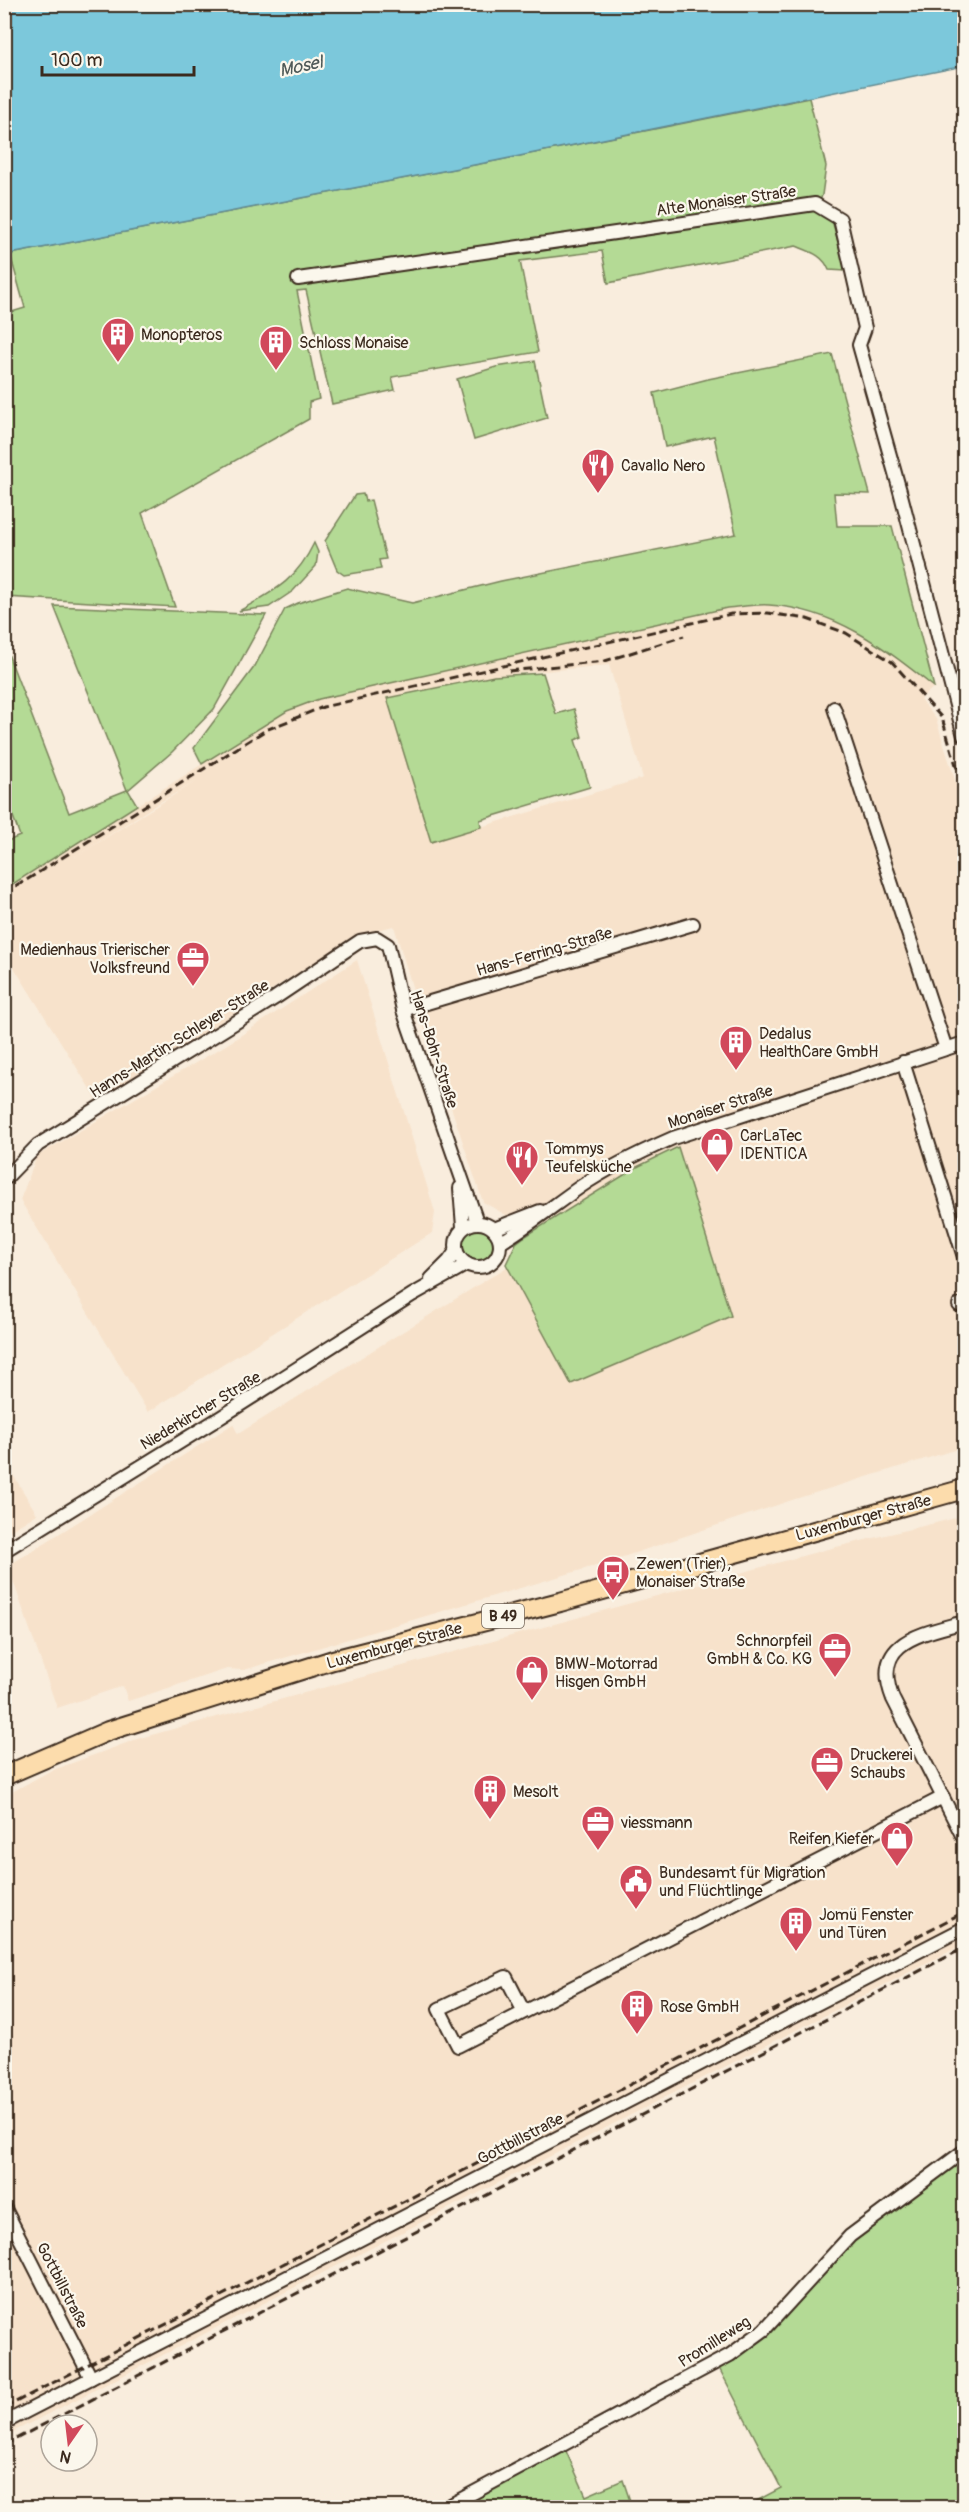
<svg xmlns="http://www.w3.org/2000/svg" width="969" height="2512" font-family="Pangolin,sans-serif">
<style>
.built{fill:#f7e2cb;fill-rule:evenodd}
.green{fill:#b4da95;stroke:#78825a;stroke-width:1.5}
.water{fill:#7cc8db;stroke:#62898f;stroke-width:1.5}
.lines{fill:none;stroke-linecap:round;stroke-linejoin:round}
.street-casing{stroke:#3b2a1e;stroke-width:16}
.primary-casing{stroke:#3b2a1e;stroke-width:22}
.street{stroke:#fbf7ec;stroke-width:12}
.primary{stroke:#fcdcac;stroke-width:18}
.rail{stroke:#3b2a1e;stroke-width:3;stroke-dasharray:9 4.5;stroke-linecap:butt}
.labels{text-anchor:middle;stroke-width:4.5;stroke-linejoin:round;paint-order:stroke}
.shield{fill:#fbf7ec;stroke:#75685c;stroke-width:1.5}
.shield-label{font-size:15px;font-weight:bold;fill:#3b2a1e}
.street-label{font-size:16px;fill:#3b2a1e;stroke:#fbf7ec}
.poi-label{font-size:16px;fill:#3b2a1e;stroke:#fbf7ec;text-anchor:start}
.water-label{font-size:18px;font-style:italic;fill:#4e5957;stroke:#fbf7ec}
</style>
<rect width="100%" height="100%" fill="#f9eddd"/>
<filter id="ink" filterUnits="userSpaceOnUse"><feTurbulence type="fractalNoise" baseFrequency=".0167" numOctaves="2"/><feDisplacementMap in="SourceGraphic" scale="12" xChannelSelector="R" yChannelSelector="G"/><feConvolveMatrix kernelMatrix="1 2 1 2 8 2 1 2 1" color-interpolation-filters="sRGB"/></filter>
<g filter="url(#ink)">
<g class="built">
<path d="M 770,605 L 826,618 L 849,626 L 895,656 L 934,687 L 920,699 L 936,719 L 964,809 L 964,1447 L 795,1499 L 608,1562 L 244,1670 L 227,1669 L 128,1701 L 123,1686 L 57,1708 L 8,1566 L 233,1424 L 238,1434 L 507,1267 L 571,1384 L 731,1315 L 678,1147 L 637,1167 L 524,1237 L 506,1215 L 483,1202 L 425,1030 L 394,926 L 360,934 L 97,1100 L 5,953 L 5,889 L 264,725 L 288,711 L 319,699 L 704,612 L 727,608 ZM 609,665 L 643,778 L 431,842 L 387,698 L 494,676 ZM 198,780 L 75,857 L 157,804 Z"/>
<path d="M 357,960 L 435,1212 L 432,1233 L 148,1412 L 20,1200 L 37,1156 L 226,1045 Z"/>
<path d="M 5,1462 L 37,1514 L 5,1534 L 4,1534 Z"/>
<path d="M 964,1516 L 964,1944 L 5,2436 L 5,1796 L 48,1772 L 137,1739 L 824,1550 Z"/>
</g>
<g class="green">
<path d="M 809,98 L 826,166 L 822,195 L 817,211 L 832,220 L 846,271 L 829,270 C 823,255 811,252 796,246 L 608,283 L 602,251 L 520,261 L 538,352 L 392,377 L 395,390 L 332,404 L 306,290 L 297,291 L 319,399 L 309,402 L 309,419 L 142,513 L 175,607 L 5,597 L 5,314 L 25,308 L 10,254 L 495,161 Z"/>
<path d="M 832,354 L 870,494 L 834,493 L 837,526 L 892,526 L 934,687 C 884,647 835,609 769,605 C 755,604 741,607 727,608 L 319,699 L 287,711 L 202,764 L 194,748 L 255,666 L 285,609 L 298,603 L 347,588 L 412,603 L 501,581 L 736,534 L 714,436 L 665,447 L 654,393 L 708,379 Z"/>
<path d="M 535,361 L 547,418 L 474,440 L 457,379 L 496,367 Z"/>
<path d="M 363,494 L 365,501 L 371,500 L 386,559 L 379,560 L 381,569 L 344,575 L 337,570 L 325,541 L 355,495 Z"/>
<path d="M 314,543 L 318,552 L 316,566 L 293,591 L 269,607 L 239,611 C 274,591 296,581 314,543 Z"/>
<path d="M 54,606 L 266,615 L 214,709 L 172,752 L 128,790 L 137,805 L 5,889 L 5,842 L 20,836 L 5,794 L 5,646 L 69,813 L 127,790 Z"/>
<path d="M 543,673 L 556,714 L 574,709 L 582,737 L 575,740 L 590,787 L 480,820 L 481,827 L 431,842 L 387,698 L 494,676 Z"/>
<path d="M 678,1147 L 731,1316 L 571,1384 L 506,1264 L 516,1243 L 524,1237 L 637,1167 Z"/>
<circle cx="477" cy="1245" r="16"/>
<path d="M 964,2155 L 964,2507 L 745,2507 L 781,2488 L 718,2366 L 856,2235 Z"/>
<path d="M 561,2440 L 586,2496 L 623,2480 L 632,2507 L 436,2508 Z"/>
</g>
<path class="water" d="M 5,4 L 964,5 L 964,66 L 495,161 L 5,255 Z"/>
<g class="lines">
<defs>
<g id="street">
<path d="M 298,279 L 815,204 L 840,219 L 865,328 L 859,345 L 900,491 L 964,736"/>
<path d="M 834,708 L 946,1049"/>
<path d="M 403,1010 L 693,924"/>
<path d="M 903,1062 L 964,1257"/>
<path d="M 6,1178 L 38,1145 L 275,998 L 360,941 L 377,938 L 388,945 L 403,1010 L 477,1222"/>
<path d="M 460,1188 L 463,1227"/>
<circle cx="478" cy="1245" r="22"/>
<path d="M 494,1229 L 540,1211"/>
<path d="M 500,1243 C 528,1226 553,1206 580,1187 C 609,1167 641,1152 673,1138 L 964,1043"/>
<path d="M 431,1279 L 449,1261 L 456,1251"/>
<path d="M 959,1305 L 964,1304"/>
<path d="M 4,1551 L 221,1417 L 412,1295 L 467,1264"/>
<path d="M 964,1622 C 922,1634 870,1641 893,1699 L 964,1839"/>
<path d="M 524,2012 L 506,1977 L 439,2009 L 458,2046 L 943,1797"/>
<path d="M 4,2207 L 91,2378"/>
<path d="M 4,2423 L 964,1928"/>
<path d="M 445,2508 L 730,2355 L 764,2330 L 850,2236 L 964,2151"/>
</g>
<path id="primary" d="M 4,1776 L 108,1731 L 333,1660 L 560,1602 L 964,1489"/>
</defs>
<use href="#street" class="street-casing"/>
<use href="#primary" class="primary-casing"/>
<use href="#street" class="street"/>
<use href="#primary" class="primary"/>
<g class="rail">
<path d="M 509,671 L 605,661 L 684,636"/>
<path d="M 4,894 L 266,730 L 323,707 L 731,614 L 768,613 L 807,619 L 846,633 L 892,662 L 942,718 L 964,792"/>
<path d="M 4,2408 L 964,1912"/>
<path d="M 4,2445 L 964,1948"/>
</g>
</g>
</g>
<defs>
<symbol id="building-pin" viewBox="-11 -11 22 30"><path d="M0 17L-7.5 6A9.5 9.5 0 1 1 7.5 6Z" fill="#d1495b" stroke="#fbf7ec"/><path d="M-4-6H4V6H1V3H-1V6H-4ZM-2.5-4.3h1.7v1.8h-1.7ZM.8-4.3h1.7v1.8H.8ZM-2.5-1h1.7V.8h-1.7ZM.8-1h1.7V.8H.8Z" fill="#fff"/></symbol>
<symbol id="restaurant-pin" viewBox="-11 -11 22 30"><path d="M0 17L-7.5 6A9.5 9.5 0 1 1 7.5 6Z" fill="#d1495b" stroke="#fbf7ec"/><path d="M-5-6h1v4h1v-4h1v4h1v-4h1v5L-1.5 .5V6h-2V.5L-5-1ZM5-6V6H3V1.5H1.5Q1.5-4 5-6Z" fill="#fff"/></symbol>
<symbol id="office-pin" viewBox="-11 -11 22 30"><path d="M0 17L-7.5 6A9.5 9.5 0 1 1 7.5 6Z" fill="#d1495b" stroke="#fbf7ec"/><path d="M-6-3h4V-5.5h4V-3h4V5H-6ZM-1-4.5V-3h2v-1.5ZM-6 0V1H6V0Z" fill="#fff"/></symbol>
<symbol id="shop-pin" viewBox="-11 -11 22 30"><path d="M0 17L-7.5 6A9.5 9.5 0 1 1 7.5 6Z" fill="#d1495b" stroke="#fbf7ec"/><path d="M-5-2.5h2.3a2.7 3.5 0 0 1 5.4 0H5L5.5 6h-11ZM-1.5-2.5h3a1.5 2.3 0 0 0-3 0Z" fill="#fff"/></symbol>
<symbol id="bus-pin" viewBox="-11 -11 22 30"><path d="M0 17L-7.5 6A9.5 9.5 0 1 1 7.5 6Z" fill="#d1495b" stroke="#fbf7ec"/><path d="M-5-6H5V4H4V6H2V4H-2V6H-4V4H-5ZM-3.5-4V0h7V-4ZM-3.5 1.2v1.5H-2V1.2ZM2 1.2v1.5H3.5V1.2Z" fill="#fff"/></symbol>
<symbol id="civic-pin" viewBox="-11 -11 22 30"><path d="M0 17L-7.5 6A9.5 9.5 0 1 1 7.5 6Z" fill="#d1495b" stroke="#fbf7ec"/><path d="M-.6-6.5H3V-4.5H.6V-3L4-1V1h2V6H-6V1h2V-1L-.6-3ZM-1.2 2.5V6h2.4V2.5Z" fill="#fff"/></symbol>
</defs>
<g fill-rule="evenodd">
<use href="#building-pin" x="99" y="315" width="38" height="52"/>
<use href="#building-pin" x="257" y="323" width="38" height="52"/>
<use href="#restaurant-pin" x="579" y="446" width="38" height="52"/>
<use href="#office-pin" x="174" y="939" width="38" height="52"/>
<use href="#building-pin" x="717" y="1023" width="38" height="52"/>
<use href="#shop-pin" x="698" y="1125" width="38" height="52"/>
<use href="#restaurant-pin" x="503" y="1138" width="38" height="52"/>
<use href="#bus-pin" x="594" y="1553" width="38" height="52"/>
<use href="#office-pin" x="816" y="1630" width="38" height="52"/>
<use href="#shop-pin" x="513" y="1653" width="38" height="52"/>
<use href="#office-pin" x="808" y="1744" width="38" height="52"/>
<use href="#building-pin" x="471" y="1772" width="38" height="52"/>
<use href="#office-pin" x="579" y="1803" width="38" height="52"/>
<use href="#shop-pin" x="878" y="1819" width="38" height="52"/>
<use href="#civic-pin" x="617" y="1862" width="38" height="52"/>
<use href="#building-pin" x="777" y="1904" width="38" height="52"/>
<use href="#building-pin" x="618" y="1987" width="38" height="52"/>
</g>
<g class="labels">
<rect class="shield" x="482" y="1604" width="42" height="24" rx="4.5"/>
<g class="shield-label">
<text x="503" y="1621">B 49</text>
</g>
<g class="street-label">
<text transform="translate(726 200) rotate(-8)" y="6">Alte Monaiser Straße</text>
<text transform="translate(544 951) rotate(-16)" y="6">Hans-Ferring-Straße</text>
<text transform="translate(179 1038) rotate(-32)" y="6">Hanns-Martin-Schleyer-Straße</text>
<text transform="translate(435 1049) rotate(72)" y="6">Hans-Bohr-Straße</text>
<text transform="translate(720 1106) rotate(-18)" y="6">Monaiser Straße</text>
<text transform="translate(200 1410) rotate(-31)" y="6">Niederkircher Straße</text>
<text transform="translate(863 1517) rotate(-15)" y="6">Luxemburger Straße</text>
<text transform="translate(394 1645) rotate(-15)" y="6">Luxemburger Straße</text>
<text transform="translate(520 2138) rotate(-27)" y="6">Gottbillstraße</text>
<text transform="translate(63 2285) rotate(63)" y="6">Gottbillstraße</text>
<text transform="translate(714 2341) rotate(-32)" y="6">Promilleweg</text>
</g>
<g class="poi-label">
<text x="141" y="340">Monopteros</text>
<text x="299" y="348">Schloss Monaise</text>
<text x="621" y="471">Cavallo Nero</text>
<text x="170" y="955" text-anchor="end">Medienhaus Trierischer<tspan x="170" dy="18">Volksfreund</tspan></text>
<text x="759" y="1039">Dedalus<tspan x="759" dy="18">HealthCare GmbH</tspan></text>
<text x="740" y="1141">CarLaTec<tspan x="740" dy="18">IDENTICA</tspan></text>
<text x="545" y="1154">Tommys<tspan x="545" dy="18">Teufelsküche</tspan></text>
<text x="636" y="1569">Zewen (Trier),<tspan x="636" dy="18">Monaiser Straße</tspan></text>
<text x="812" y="1646" text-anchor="end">Schnorpfeil<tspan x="812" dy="18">GmbH &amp; Co. KG</tspan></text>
<text x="555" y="1669">BMW-Motorrad<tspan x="555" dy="18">Hisgen GmbH</tspan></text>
<text x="850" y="1760">Druckerei<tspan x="850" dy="18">Schaubs</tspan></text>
<text x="513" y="1797">Mesolt</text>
<text x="621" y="1828">viessmann</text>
<text x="874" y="1844" text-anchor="end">Reifen Kiefer</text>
<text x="659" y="1878">Bundesamt für Migration<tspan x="659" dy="18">und Flüchtlinge</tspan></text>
<text x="819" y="1920">Jomü Fenster<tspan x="819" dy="18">und Türen</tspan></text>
<text x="660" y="2012">Rose GmbH</text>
</g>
<g class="water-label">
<text transform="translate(301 66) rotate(-12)" y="6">Mosel</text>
</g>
</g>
<rect width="969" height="2512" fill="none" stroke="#fbf7ec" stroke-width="24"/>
<rect x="12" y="12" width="945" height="2488" fill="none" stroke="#3b2a1e" stroke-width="2" filter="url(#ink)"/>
<g transform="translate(69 2443) rotate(194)"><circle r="28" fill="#fbf7ec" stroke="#aea59a" stroke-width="1.5"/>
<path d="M0-4.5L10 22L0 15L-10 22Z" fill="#d1495b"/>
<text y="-9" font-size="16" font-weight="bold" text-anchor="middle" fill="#3b2a1e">N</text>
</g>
<path d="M42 66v9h152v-9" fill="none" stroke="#3b2a1e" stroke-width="3"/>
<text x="51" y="66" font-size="18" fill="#3b2a1e" stroke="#fbf7ec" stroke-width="4.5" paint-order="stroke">100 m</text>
</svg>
